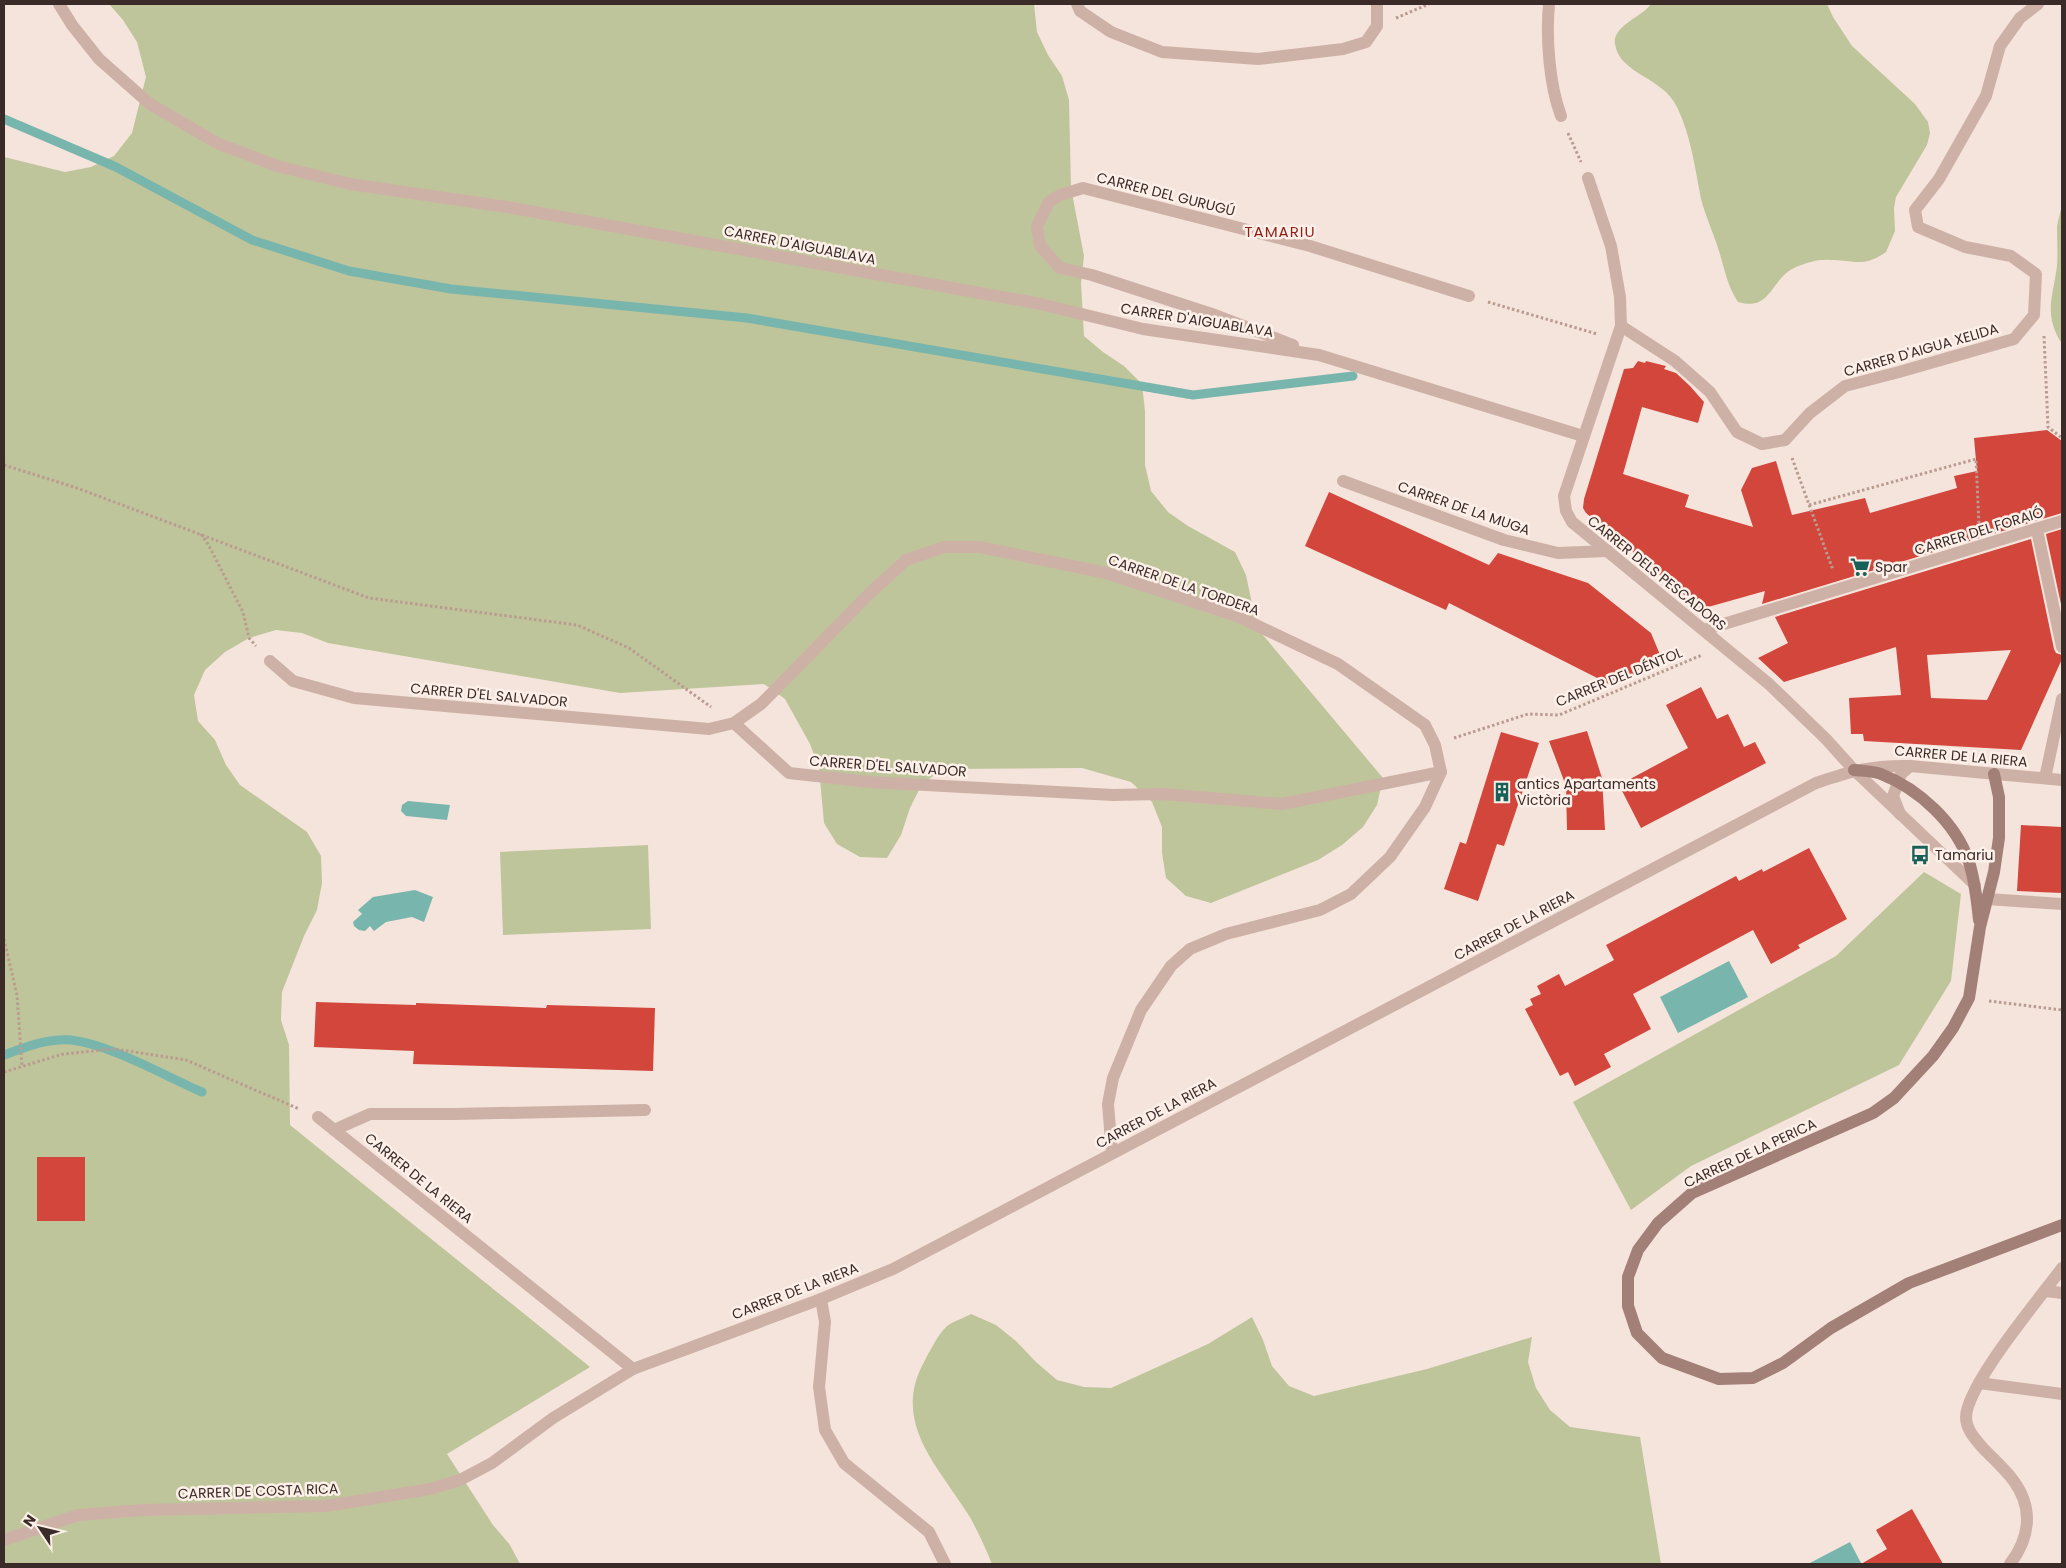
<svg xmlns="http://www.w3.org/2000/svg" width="2066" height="1568" font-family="Poppins,sans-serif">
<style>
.green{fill:#bfc59a}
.water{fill:#78b5ac}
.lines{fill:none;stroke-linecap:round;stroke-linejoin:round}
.stream{stroke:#78b5ac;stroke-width:9}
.building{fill:#d2463c;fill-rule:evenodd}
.path{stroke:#ba9b90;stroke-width:3;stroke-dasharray:2.5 2.5;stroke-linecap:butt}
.lane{stroke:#ceb1a6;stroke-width:12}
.street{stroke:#ceb1a6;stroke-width:12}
.secondary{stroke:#a27f77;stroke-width:12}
.labels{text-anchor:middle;stroke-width:5;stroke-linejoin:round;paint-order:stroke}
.street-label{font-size:14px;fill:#3a2a28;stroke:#fcf0e9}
.poi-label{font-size:14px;fill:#3a2a28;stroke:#fcf0e9;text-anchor:start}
.neighbourhood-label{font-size:15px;letter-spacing:1px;fill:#911f18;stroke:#fcf0e9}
</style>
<rect width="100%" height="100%" fill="#f5e4dc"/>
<g class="green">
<path d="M 109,4 L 1034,4 L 1037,32 L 1048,55 L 1062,76 L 1069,100 L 1071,188 L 1084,256 L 1081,283 L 1084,336 L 1103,352 L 1124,366 L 1142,384 L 1145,411 L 1145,465 L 1151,491 L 1168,512 L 1188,526 L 1235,552 L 1246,575 L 1257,628 L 1383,778 L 1377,805 L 1363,827 L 1342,845 L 1318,860 L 1211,903 L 1186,896 L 1166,878 L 1162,853 L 1162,827 L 1152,802 L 1131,782 L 1082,768 L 943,769 L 922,784 L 910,808 L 901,835 L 887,858 L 860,857 L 837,844 L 824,823 L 819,768 L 810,744 L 785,699 L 764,684 L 620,693 L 328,643 L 302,633 L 276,630 L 249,638 L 225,652 L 205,670 L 194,695 L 198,721 L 215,740 L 226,765 L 240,785 L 307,832 L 321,856 L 322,883 L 317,910 L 304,936 L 282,992 L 281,1020 L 289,1045 L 290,1125 L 590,1367 L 447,1454 L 493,1525 L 510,1545 L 520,1564 L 4,1564 L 4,157 L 65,172 L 91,167 L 114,156 L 132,133 L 146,77 L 137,42 L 123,20 Z"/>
<path d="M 1651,4 L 1827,4 L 1833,17 L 1852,46 L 1915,104 L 1928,122 L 1930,133 L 1927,145 L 1896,197 L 1894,208 L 1895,231 L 1886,252 C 1863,268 1855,260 1830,260 C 1818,259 1807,263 1796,267 C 1770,278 1772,312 1738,302 C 1726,284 1724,265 1717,245 C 1712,230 1705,214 1701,199 C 1695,168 1691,136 1677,107 C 1663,77 1619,74 1615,44 C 1612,26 1642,17 1651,4 Z"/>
<path d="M 2062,204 L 2062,344 C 2043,313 2053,298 2057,266 C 2058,253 2057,240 2057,227 C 2058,219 2061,211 2062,204 Z"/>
<path d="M 648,845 L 651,929 L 503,935 L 500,852 Z"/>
<path d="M 1924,872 L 1961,894 L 1951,981 L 1899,1065 L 1691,1166 L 1631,1210 L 1573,1102 L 1836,956 Z"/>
<path d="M 971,1314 L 996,1325 L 1016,1341 L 1036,1362 L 1057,1380 L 1084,1387 L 1111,1388 L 1208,1344 L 1252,1317 L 1263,1340 L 1272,1366 L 1289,1386 L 1314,1396 L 1427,1369 L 1532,1337 L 1528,1362 L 1536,1388 L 1550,1410 L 1570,1427 L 1640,1437 L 1661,1564 L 992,1564 C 986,1549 979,1534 971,1519 C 941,1469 890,1424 924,1362 C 930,1351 938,1334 947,1326 C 954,1321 964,1318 971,1314 Z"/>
</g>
<g class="water">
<path d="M 408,801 L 450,805 L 447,820 L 406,816 L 401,811 L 402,805 Z"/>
<path d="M 415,890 L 433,897 L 424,922 L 412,917 L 386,922 L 374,931 L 370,926 L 365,931 L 359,930 L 354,926 L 353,922 L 362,914 L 358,910 L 373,897 Z"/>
<path d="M 1729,961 L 1748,997 L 1678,1033 L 1660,997 Z"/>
<path d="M 1850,1542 L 1861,1563 L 1808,1564 Z"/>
</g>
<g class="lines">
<g class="stream">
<path d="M 4,119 L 116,167 L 252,240 L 349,271 L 451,289 L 747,318 L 1193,395 L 1353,376"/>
<path d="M 4,1055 C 25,1047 48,1038 71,1040 C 109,1044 165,1076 202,1092"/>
</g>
</g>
<g class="building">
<path d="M 1638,361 L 1645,363 L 1646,361 L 1666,366 L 1664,369 L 1676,373 L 1690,386 L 1704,402 L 1698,423 L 1642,407 L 1623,474 L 1689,495 L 1685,507 L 1753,527 L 1741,490 L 1752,468 L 1776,461 L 1792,515 L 1865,498 L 1870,513 L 1957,488 L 1954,476 L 1977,471 L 1974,438 L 2047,430 L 2062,441 L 2062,513 L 1762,604 L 1765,591 L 1701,609 L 1586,513 L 1583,508 L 1584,499 L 1624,369 L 1633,368 Z"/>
<path d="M 1329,492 L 1489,565 L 1498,553 L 1588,583 L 1651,633 L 1663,662 L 1611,685 L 1449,603 L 1446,610 L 1305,546 Z"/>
<path d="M 2062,529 L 2062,609 L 2046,534 Z"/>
<path d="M 2031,539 L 2054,649 L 2056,653 L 2062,655 L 2062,659 L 2021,750 L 1864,741 L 1863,734 L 1851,734 L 1849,698 L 1901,695 L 1896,647 L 1784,682 L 1758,658 L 1788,643 L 1775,617 ZM 2011,650 L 1987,700 L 1931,698 L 1927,655 Z"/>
<path d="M 1701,687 L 1717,719 L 1728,714 L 1744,747 L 1755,742 L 1766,763 L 1641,828 L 1619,785 L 1688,748 L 1666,705 Z"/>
<path d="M 1587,731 L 1602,778 L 1605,830 L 1567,830 L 1566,786 L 1549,741 Z"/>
<path d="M 1501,732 L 1539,743 L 1504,846 L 1497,844 L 1478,901 L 1444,889 L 1460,842 L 1466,844 Z"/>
<path d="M 2021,825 L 2062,827 L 2062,893 L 2017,891 Z"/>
<path d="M 1809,848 L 1847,919 L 1798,945 L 1800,948 L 1771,964 L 1753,930 L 1633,994 L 1651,1029 L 1604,1054 L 1611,1067 L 1575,1086 L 1568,1072 L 1560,1076 L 1525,1009 L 1533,1005 L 1530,999 L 1541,994 L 1537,986 L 1559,974 L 1565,986 L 1614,960 L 1606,945 L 1736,876 L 1739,881 L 1762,869 L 1763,872 Z"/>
<path d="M 316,1002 L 416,1005 L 416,1003 L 546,1008 L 547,1005 L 655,1008 L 653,1071 L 413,1064 L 414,1051 L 314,1047 Z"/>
<rect x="37" y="1157" width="48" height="64"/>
<path d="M 1912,1509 L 1943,1564 L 1861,1564 L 1887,1549 L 1876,1530 Z"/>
</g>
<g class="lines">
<g class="path">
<path d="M 1396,18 L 1429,4"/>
<path d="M 1568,133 L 1581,162"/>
<path d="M 1488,302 L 1597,334"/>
<path d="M 2044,336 L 2048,427 L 2062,438"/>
<path d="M 1792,458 L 1833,570"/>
<path d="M 4,465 L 77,488 L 369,598 L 577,625 L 629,648 L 711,707"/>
<path d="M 1809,505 L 1976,459 L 1979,526"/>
<path d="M 201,534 L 208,544 L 243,612 L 249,638 L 256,646"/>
<path d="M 1454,738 L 1528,714 L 1559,715 L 1702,655"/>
<path d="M 4,939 L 17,995 L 22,1067"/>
<path d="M 1989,1001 L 2062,1010"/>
<path d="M 4,1072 L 63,1054 L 115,1049 L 186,1060 L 299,1109"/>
</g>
<g class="lane">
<path d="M 1900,814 L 1893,796 L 1901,774 L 1910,766"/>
<path d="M 334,1130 L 370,1114 L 455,1114 L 645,1110"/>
</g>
<g class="street">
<path d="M 59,4 L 72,25 L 99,59 L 150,104 L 217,143 L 277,166 L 350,184 L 507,207 L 1041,304 L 1143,329 L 1319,355 L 1583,436"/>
<path d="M 1077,4 L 1080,11 L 1111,32 L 1162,52 L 1258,59 L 1343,49 L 1366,42 L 1377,26 L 1377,4"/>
<path d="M 1549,4 C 1546,37 1549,84 1561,116"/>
<path d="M 1588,178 L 1611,246 L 1620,297 L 1621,326 L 1564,496 L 1566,511 L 1572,522 L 1769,684 L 1826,739 L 1854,770 L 1975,885"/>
<path d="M 1621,326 L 1675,361 L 1710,392 L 1737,432 L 1762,444 L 1785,440 L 1810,413 L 1845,386 L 1899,372 L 2014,339 L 2034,315 L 2036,274 L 2011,256 L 1965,247 L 1918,227 L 1915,210 L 1939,179 L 1986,96 L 2000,46 L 2020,18 L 2038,4"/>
<path d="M 1293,345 L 1215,315 L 1092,275 L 1060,268 L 1040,246 L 1037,226 L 1049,202 L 1060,195 L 1083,188 L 1310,246 L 1469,296"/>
<path d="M 1343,481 L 1504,540 L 1558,553 L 1608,551"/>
<path d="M 2037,530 L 2062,647"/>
<path d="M 1704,630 L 2062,521"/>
<path d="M 270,661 L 293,681 L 354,698 L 709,729 L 734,723 L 761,704 L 869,594 L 906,560 L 944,547 L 980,547 L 1106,573 L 1237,616 L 1338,664 L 1425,725 L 1435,745 L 1441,772 L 1425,807 L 1390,857 L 1351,894 L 1320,910 L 1226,934 L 1190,949 L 1171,966 L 1141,1010 L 1113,1078 L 1108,1104 L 1112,1153"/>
<path d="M 734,723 L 789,773 L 870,782 L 1113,795 L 1162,794 L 1282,804 L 1441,772"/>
<path d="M 2045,778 L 2062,699"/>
<path d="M 1987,899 L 2062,904"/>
<path d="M 318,1117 L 633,1369"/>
<path d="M 2045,1291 L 2062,1293"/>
<path d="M 821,1299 L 825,1322 L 819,1387 L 825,1430 L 844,1463 L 929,1532 L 945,1564"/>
<path d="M 1979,1383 L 2062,1394"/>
<path d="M 4,1540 L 78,1515 L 144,1510 L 326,1506 L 430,1489 L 460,1480 L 492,1463 L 553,1418 L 633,1369 L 821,1299 L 893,1269 L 1816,783 C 1851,771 1872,765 1910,766 L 2062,780"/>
<path d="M 2010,1564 C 2030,1538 2034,1508 2013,1480 C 2004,1468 1992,1458 1982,1447 C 1975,1439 1966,1429 1966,1417 C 1967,1384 2040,1298 2062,1268"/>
</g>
<g class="secondary">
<path d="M 1854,770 C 1863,771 1873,771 1881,774 C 1919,789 1956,823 1969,862 C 1975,881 1977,900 1979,920"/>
<path d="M 1994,774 L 1999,797 L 1999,838 L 1994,872 L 1980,927 L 1969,998 L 1953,1028 L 1933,1056 L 1894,1098 L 1873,1113 L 1692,1193 L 1658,1223 L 1638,1250 L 1628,1277 L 1628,1306 L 1637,1333 L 1662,1358 L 1719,1379 L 1753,1378 L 1783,1363 L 1831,1328 L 1909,1283 L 2062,1225"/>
</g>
</g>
<defs>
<symbol id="supermarket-bare" viewBox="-9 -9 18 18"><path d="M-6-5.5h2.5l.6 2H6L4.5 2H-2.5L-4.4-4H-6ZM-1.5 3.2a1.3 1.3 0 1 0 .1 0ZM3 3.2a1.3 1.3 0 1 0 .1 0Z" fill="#196058" stroke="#fcf0e9" stroke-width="2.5" paint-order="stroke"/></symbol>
<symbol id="building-bare" viewBox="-9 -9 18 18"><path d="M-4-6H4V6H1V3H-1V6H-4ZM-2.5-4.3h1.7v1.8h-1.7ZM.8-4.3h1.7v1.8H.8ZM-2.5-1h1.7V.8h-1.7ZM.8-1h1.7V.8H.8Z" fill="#196058" stroke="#fcf0e9" stroke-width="2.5" paint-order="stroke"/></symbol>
<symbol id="bus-bare" viewBox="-9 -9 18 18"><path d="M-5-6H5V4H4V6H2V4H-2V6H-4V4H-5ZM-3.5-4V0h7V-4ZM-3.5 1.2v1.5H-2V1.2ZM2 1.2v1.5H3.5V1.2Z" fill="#196058" stroke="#fcf0e9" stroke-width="2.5" paint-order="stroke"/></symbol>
</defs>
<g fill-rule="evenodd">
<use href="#supermarket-bare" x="1846" y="553" width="28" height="28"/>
<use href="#building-bare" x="1488" y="778" width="28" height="28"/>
<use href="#bus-bare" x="1906" y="841" width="28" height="28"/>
</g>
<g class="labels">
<g class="street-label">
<text transform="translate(1166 194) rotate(14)" y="5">CARRER DEL GURUGÚ</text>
<text transform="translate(800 245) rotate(11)" y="5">CARRER D'AIGUABLAVA</text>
<text transform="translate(1197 320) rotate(9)" y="5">CARRER D'AIGUABLAVA</text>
<text transform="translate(1921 350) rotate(-16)" y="5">CARRER D'AIGUA XELIDA</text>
<text transform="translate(1464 508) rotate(19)" y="5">CARRER DE LA MUGA</text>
<text transform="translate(1979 531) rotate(-17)" y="5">CARRER DEL FORAIÓ</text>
<text transform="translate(1657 573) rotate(39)" y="5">CARRER DELS PESCADORS</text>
<text transform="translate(1184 585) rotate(19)" y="5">CARRER DE LA TORDERA</text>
<text transform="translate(1619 677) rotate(-22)" y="5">CARRER DEL DÉNTOL</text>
<text transform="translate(489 695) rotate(5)" y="5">CARRER D'EL SALVADOR</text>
<text transform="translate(1961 756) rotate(5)" y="5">CARRER DE LA RIERA</text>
<text transform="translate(888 766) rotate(4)" y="5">CARRER D'EL SALVADOR</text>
<text transform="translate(1514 925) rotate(-28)" y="5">CARRER DE LA RIERA</text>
<text transform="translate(1156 1113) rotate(-28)" y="5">CARRER DE LA RIERA</text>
<text transform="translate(1750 1153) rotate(-25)" y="5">CARRER DE LA PERICA</text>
<text transform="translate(419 1178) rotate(39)" y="5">CARRER DE LA RIERA</text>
<text transform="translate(795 1291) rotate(-21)" y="5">CARRER DE LA RIERA</text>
<text transform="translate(258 1491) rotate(-2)" y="5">CARRER DE COSTA RICA</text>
</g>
<g class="poi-label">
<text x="1875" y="572">Spar</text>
<text x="1517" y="789">antics Apartaments<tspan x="1517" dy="16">Victòria</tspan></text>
<text x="1935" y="860">Tamariu</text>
</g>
<g class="neighbourhood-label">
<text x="1280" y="237">TAMARIU</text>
</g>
</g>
<rect width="2066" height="1568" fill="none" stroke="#3a2a28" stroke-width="10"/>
<g transform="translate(40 1528) rotate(305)" stroke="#fcf0e9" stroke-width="4" paint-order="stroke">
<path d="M0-4L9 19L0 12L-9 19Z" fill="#3a2a28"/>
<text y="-8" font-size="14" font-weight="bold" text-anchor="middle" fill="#3a2a28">N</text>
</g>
</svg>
